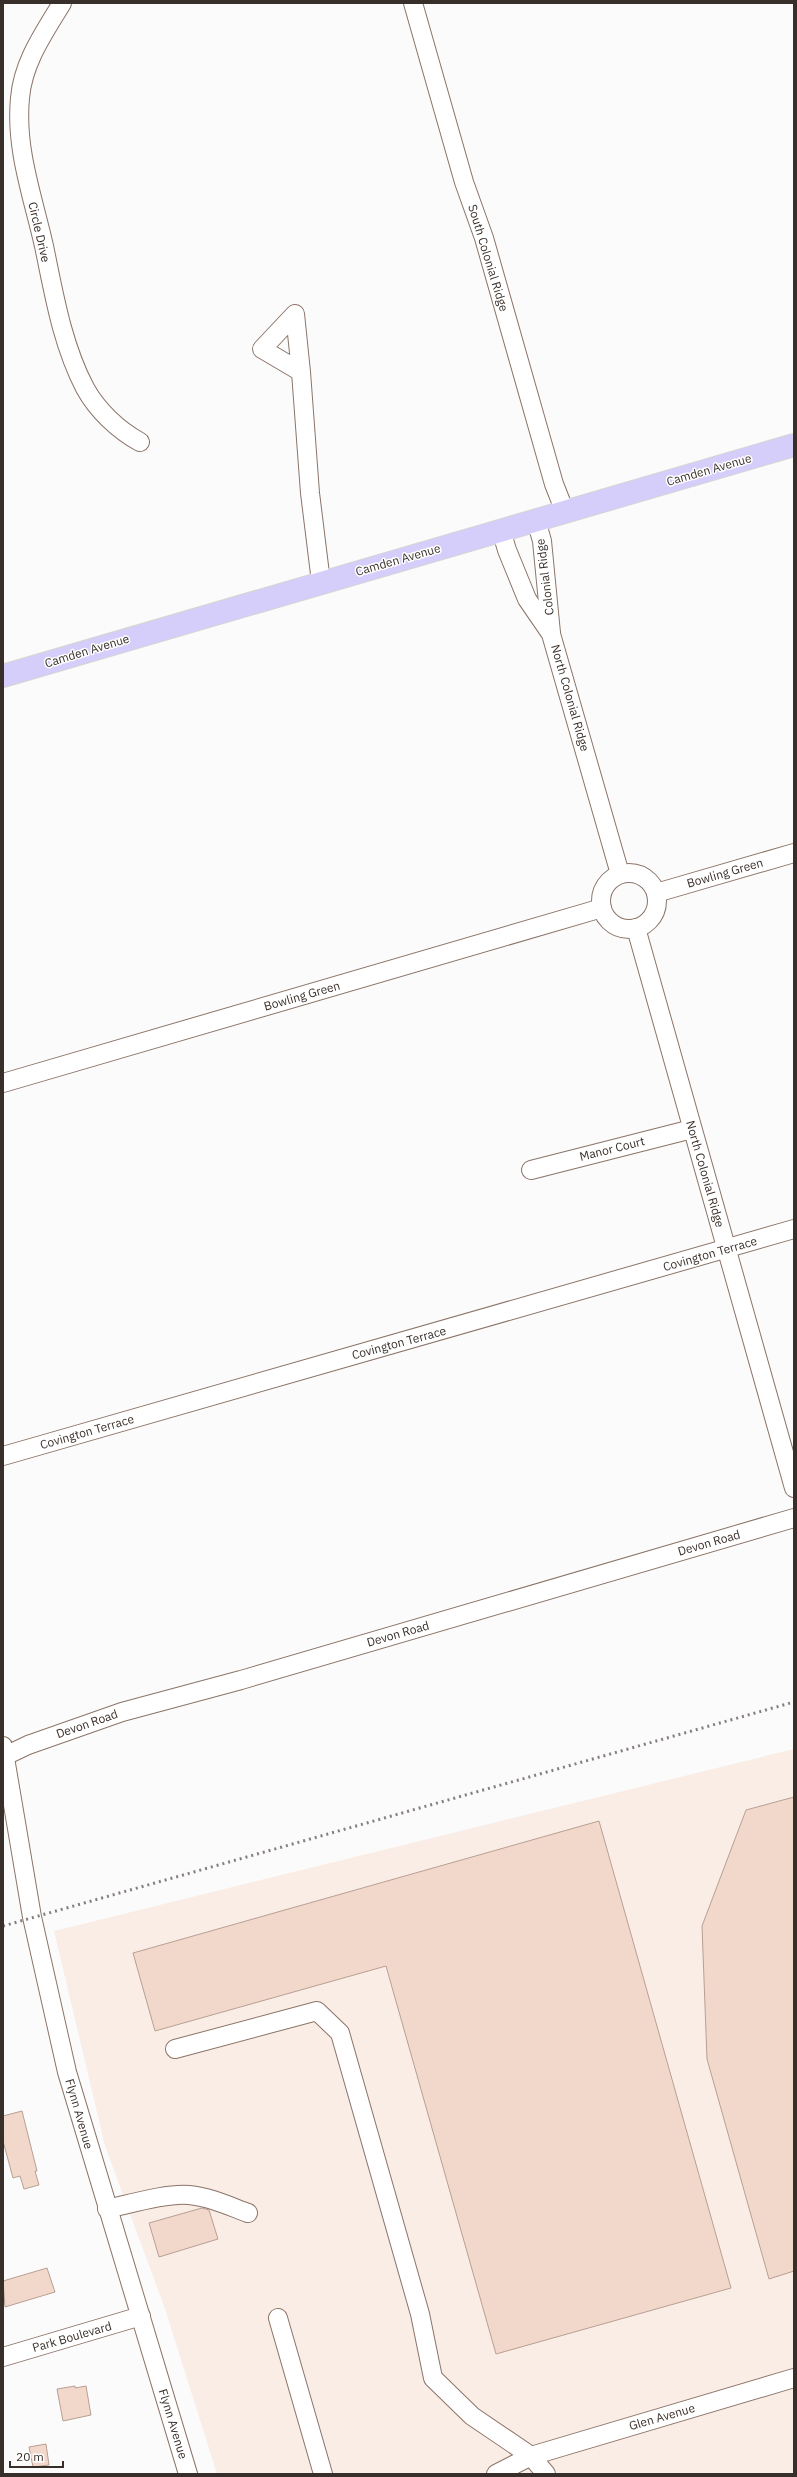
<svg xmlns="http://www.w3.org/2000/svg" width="797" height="2477" font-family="'IBM Plex Sans',sans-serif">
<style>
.built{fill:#faede6}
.building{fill:#f2d8cb;stroke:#b89f93}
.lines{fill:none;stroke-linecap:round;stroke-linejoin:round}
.minor-casing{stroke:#8b7468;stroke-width:20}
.major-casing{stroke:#d7d5d4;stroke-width:24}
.minor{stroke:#fff;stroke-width:18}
.major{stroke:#d5cdfa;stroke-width:22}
.rail{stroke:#857f7c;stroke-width:3;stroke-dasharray:2 4;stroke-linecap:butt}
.labels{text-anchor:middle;stroke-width:3;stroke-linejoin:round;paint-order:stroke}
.street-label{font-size:12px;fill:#392f2a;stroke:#fff}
</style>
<rect width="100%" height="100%" fill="#fbfbfb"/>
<path class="built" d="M 794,1749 L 794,2474 L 217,2474 L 165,2309 L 105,2146 L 54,1931 Z"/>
<g class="building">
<path d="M 794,1797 L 794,2271 L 769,2279 L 707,2059 L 702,1926 L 746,1810 Z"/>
<path d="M 599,1821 L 731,2288 L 496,2354 L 386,1966 L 155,2031 L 133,1953 Z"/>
<path d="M 22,2111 L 37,2171 L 35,2171 L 39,2185 L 24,2189 L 20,2176 L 13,2178 L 3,2141 L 3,2116 Z"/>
<path d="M 202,2208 L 209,2210 L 218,2239 L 159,2257 L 149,2223 Z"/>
<path d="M 47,2268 L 55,2292 L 5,2307 L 3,2281 Z"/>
<path d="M 75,2386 L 75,2388 L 86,2386 L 91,2415 L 63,2421 L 57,2389 Z"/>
<path d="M 46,2444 L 49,2465 L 33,2467 L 29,2447 Z"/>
</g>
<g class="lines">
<defs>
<g id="minor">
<path d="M 62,3 C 44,33 23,62 20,98 C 15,149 33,197 44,246 C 54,294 62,344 85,388 C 97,410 118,430 140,442"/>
<path d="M 413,3 L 464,182 L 484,238 L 554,484 L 565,512"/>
<path d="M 301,372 L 295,314 L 262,349 L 301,372 L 310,493 L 321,582"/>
<path d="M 536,520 L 542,541 L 551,633"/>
<path d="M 501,530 L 507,550 L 527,599 L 551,634 L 620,874"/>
<circle cx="629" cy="901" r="28"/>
<path d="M 656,893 L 794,853"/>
<path d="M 636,928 L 794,1488"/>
<path d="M 3,1083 L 602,908"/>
<path d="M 531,1170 L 692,1129"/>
<path d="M 3,1456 L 794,1229"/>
<path d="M 3,1746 L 32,1917 L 67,2072 L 188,2474"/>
<path d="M 5,1756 L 28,1745 L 122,1712 L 241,1680 L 794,1518"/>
<path d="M 175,2049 L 317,2011 L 340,2033 L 420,2314 L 433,2378 L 472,2416 L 531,2456 L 546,2474"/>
<path d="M 107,2209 C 130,2204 167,2193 189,2195 C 210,2197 229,2206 248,2213"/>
<path d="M 278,2318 L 323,2474"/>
<path d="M 3,2357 L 141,2316"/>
<path d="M 496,2474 L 531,2456 L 794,2378"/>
</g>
<path id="major" d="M 3,676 L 794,445"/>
</defs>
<use href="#minor" class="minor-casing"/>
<use href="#major" class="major-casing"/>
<use href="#minor" class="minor"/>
<use href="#major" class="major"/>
<path class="rail" d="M 3,1926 L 794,1702"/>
</g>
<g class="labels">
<g class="street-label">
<text transform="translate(39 232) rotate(77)" y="4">Circle Drive</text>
<text transform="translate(488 258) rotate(73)" y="4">South Colonial Ridge</text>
<text transform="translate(709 470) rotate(-16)" y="4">Camden Avenue</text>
<text transform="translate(398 560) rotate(-16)" y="4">Camden Avenue</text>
<text transform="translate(545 577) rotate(-97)" y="4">Colonial Ridge</text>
<text transform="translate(87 651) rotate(-17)" y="4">Camden Avenue</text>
<text transform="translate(570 698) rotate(74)" y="4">North Colonial Ridge</text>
<text transform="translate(725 873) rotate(-16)" y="4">Bowling Green</text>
<text transform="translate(302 996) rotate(-16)" y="4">Bowling Green</text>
<text transform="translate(612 1149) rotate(-14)" y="4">Manor Court</text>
<text transform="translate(705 1174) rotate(74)" y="4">North Colonial Ridge</text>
<text transform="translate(710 1254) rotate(-16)" y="4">Covington Terrace</text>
<text transform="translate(399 1343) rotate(-15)" y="4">Covington Terrace</text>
<text transform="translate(87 1432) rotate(-16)" y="4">Covington Terrace</text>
<text transform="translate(709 1543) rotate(-16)" y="4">Devon Road</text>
<text transform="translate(398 1634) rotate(-16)" y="4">Devon Road</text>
<text transform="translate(87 1724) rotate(-19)" y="4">Devon Road</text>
<text transform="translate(79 2114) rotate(74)" y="4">Flynn Avenue</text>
<text transform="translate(72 2337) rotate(-16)" y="4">Park Boulevard</text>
<text transform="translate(662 2417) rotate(-16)" y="4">Glen Avenue</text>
<text transform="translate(173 2424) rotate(73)" y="4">Flynn Avenue</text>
</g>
</g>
<rect width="797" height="2477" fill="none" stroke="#392f2a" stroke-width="8"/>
<path d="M10 2461v6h53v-6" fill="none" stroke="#392f2a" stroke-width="2"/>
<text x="16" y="2461" font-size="12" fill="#392f2a" stroke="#ffffff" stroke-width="3" paint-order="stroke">20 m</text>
</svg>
